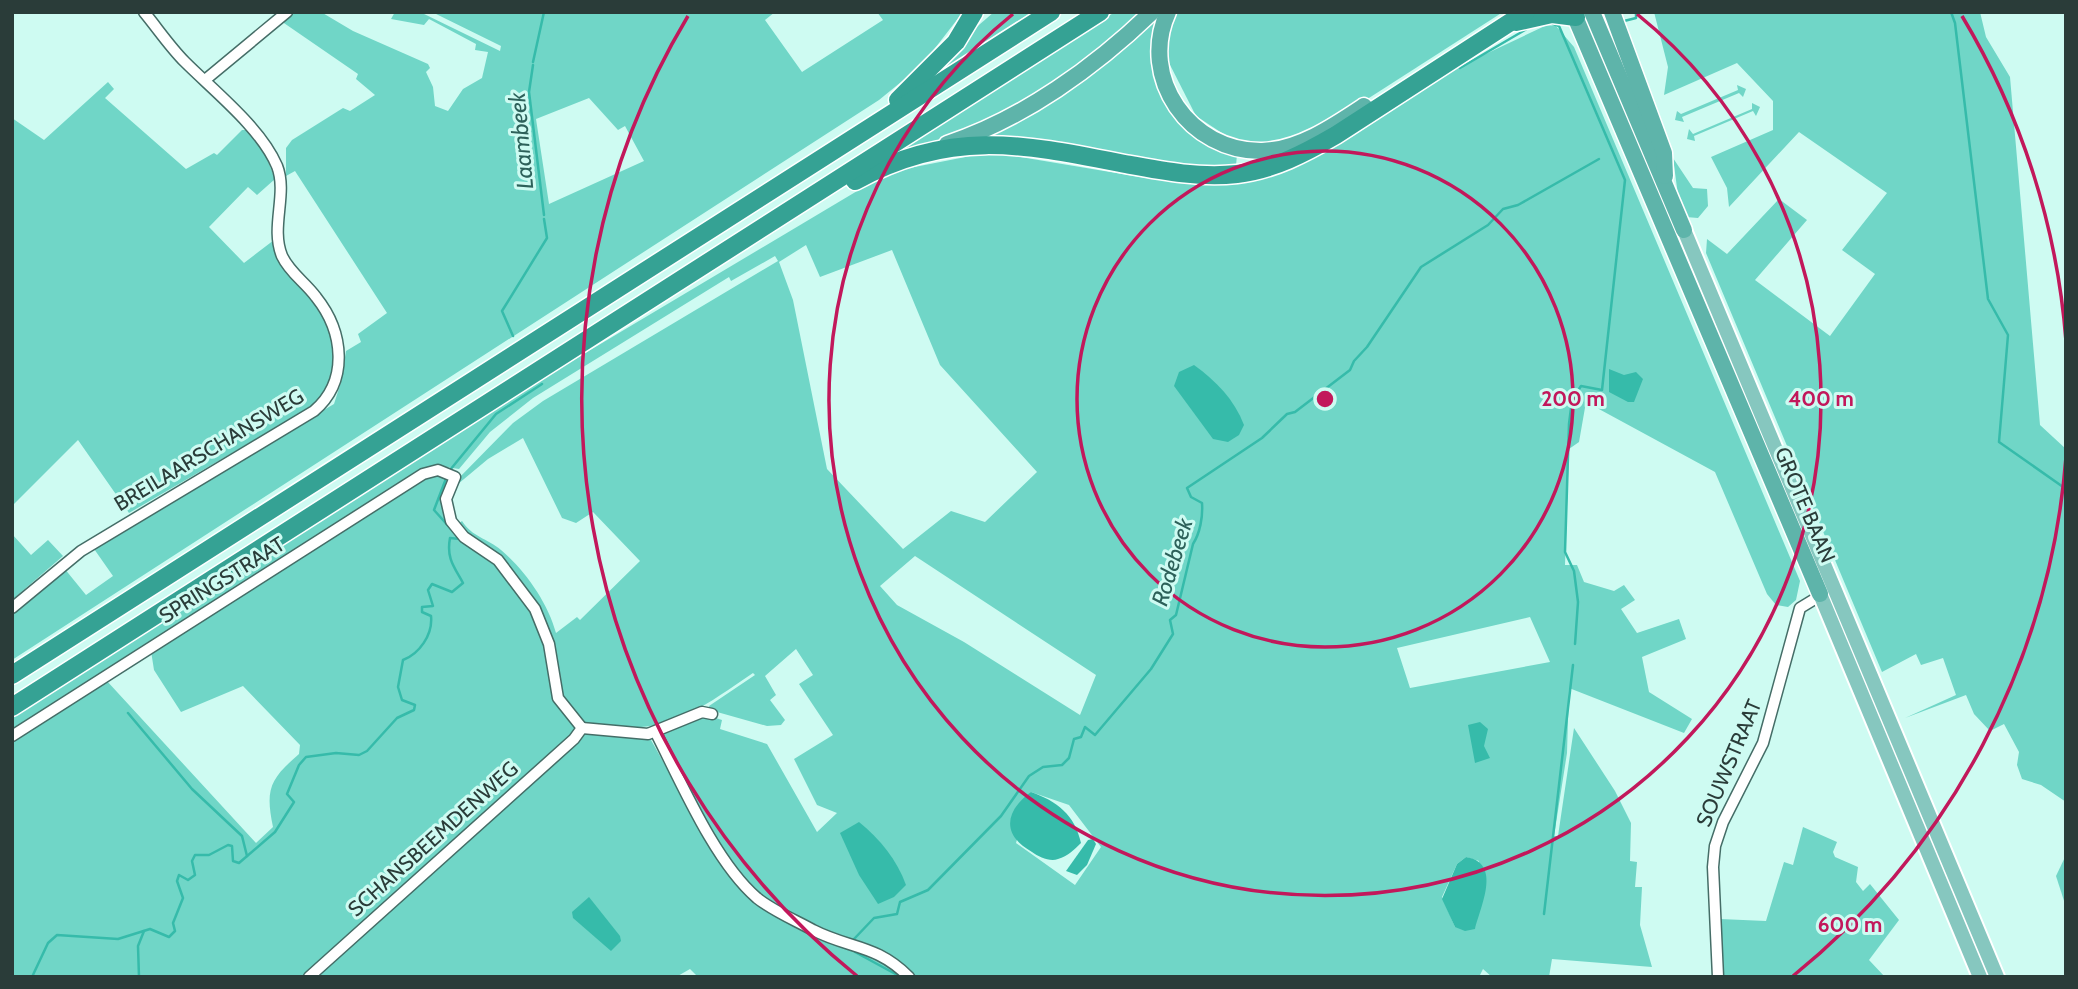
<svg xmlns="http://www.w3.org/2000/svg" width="2078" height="989" font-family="Cabin,sans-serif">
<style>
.green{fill:#70d6c7;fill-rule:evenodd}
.water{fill:#36bbaa}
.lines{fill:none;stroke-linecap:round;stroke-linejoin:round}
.stream{stroke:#36bbaa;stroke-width:2.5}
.minor-casing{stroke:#456d67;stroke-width:13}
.primary-casing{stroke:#fff;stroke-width:18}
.trunk-casing{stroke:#fff;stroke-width:19}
.motorway-casing{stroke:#fff;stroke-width:21}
.minor{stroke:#fff;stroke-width:10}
.primary{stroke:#86c7bf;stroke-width:14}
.trunk{stroke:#5eb4aa;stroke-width:16}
.motorway{stroke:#35a294;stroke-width:18}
.ring{fill:none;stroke:#c2185b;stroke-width:3.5}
.labels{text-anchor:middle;stroke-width:6;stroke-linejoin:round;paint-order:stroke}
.street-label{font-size:21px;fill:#2a3c39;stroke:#cefbf2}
.water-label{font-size:23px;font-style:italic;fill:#2d615a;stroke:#cefbf2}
.centre{fill:#c2185b;stroke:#cefbf2;stroke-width:3.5}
.ring-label{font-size:21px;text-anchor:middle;font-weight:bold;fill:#c2185b;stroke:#cefbf2;stroke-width:6;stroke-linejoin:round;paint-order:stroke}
</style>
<rect width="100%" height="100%" fill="#cefbf2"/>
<g class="green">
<path d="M 291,12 L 321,12 L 353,31 L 428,64 L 430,68 L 426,72 L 433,87 L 435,106 L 448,111 L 463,89 L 482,78 L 488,52 L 475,50 L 476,44 L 429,19 L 424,25 L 391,19 L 395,12 L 420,12 L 500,51 L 501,46 L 432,12 L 775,12 L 765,20 L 802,72 L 883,20 L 877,12 L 963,12 L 922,65 L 879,100 L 12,660 L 12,613 L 64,568 L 86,595 L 113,576 L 92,546 L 334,404 L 341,382 L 346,351 L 361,342 L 358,334 L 387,313 L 295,171 L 286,176 L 286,148 L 292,140 L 343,108 L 350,111 L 375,95 L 356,79 L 358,74 L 281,21 ZM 589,98 L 618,130 L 625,126 L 644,161 L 549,204 L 536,119 Z"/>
<path d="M 994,12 L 1032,12 L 930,78 L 965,37 Z"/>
<path d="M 1115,12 L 1143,12 C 1083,63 1019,114 944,140 C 926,147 906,151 887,157 Z"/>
<path d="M 1173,12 L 1503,12 L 1330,123 L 1293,138 L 1257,144 L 1228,137 L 1196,116 L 1166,57 Z"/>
<path d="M 1654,12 L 1980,12 L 1986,37 L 2010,77 L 2040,425 L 2066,449 L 2066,802 L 2041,785 L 2022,779 L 2017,765 L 2019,752 L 2004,724 L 1990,731 L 1974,714 L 1966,695 L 1905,718 L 1956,695 L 1943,658 L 1921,665 L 1916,654 L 1882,672 L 1706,253 L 1707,239 L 1727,254 L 1779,199 L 1807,220 L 1755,280 L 1830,336 L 1875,274 L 1842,250 L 1887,193 L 1799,132 L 1729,207 L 1727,188 L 1711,157 L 1773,130 L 1773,101 L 1737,63 L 1664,95 L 1668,67 Z"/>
<path d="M 1155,21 L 1151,42 L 1161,89 L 1237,154 L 1236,166 L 1181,166 L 988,138 L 1058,98 L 1102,67 Z"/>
<path d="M 1547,25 L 1556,26 L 1574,47 L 1800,581 L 1796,600 L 1788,607 L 1776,605 L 1767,594 L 1715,472 L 1586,402 L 1579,442 L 1569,449 L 1565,565 L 1577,565 L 1584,582 L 1614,591 L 1624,585 L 1635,600 L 1621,609 L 1637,633 L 1679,619 L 1686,639 L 1642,657 L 1649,692 L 1692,719 L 1684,733 L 1569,688 L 1567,753 L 1554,836 L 1558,836 L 1574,728 L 1615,791 L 1631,823 L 1630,861 L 1637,862 L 1635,887 L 1642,887 L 1640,925 L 1652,967 L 1552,959 L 1549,977 L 1492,977 L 1483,969 L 1479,977 L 698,977 L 690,969 L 676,977 L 12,977 L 12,741 L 106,680 L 256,843 L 273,827 C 265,789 270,779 299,754 L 300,745 L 243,686 L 181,712 L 154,670 L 151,651 L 429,475 L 438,474 L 448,482 L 443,505 L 453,528 L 462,521 C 472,537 487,538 501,550 C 525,570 548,603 556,633 L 577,617 L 580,620 L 640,561 L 593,512 L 576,523 L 562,518 L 523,438 L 488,459 L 458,484 L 456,481 L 513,423 L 543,401 L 778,261 L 775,256 L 731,281 L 729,277 L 533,398 L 490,432 L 459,469 L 439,466 L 352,516 L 12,730 L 12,718 L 545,377 L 889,172 L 991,152 L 1146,178 L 1217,184 L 1279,172 L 1353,136 L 1456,68 ZM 806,245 L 820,277 L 892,250 L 940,365 L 1037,472 L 985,522 L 951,511 L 903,549 L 827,469 L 793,300 L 779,262 ZM 915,556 L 1096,675 L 1080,715 L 964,642 L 897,605 L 880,586 ZM 1530,617 L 1550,662 L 1410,688 L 1397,648 ZM 796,649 L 813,675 L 799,684 L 833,735 L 794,759 L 817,805 L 837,813 L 817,832 L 767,744 L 720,729 L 722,720 L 704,714 L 660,735 C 690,792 719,865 773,903 C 793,918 818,927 841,937 L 765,907 L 702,831 L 651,740 L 582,732 L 584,722 C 663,739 691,715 753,673 L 755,675 L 709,706 L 710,710 L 767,726 L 781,725 L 785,720 L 770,700 L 776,695 L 765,676 ZM 1031,792 L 1069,805 L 1101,847 L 1075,885 L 1016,843 ZM 1466,857 L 1479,861 L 1455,927 L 1442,897 L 1457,864 Z"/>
<path d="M 108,82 L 114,89 L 105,98 L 186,169 L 214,153 L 217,155 L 242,130 L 247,130 L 263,148 L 275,179 L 257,195 L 248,187 L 209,227 L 244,263 L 274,240 C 300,277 349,333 333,383 C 328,397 309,408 297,415 L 129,513 L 78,440 L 12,506 L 12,118 L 44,140 Z"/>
<path d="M 1737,85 L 1746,89 L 1743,97 L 1739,93 L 1682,117 L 1684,122 L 1675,120 L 1677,111 L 1681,114 L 1738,90 Z"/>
<path d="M 1752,103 L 1760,107 L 1756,116 L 1753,111 L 1694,136 L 1695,141 L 1687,139 L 1689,129 L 1693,134 L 1752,109 Z"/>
<path d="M 1673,158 L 1693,188 L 1707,189 L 1708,206 L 1698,218 L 1686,217 L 1680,210 Z"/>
<path d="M 12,534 L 31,555 L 48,540 L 63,556 L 12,600 Z"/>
<path d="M 1803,827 L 1837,842 L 1833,852 L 1835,857 L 1858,867 L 1856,882 L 1863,891 L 1870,884 L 1899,920 L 1869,960 L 1885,977 L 1724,975 L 1720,919 L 1766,921 L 1784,862 L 1793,865 Z"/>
<path d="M 2066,855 L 2066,907 L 2056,876 Z"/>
</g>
<g class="water">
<path d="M 1194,365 C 1216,381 1234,399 1244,425 L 1239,435 L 1228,442 L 1213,439 L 1174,386 L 1179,372 Z"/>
<path d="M 1609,369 L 1624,375 L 1636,372 L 1643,379 L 1634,402 L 1628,402 L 1609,392 Z"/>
<path d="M 1480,722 L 1488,729 L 1484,746 L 1490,758 L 1475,763 L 1468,725 Z"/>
<path d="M 1031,792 C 1057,801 1075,815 1081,843 C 1074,850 1068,856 1058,859 C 1050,862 1039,857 1032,852 C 1002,835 1004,812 1031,792 Z"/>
<path d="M 859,822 C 880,839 897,860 906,885 L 894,897 L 878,904 L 859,875 L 840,833 Z"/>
<path d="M 1093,839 L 1096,844 L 1087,865 L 1077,875 L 1066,871 L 1088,840 Z"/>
<path d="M 1466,857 C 1502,863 1481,905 1475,929 L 1465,931 L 1455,927 L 1442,899 L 1457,864 Z"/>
<path d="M 589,897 L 620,936 L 621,941 L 611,951 L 573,918 L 572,912 Z"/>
</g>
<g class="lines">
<g class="stream">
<path d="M 1951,12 L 1955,23 L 1988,299 L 2008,335 L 1999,442 L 2066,489"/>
<path d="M 1624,21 L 1636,18 L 1636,12"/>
<path d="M 1550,23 L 1559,26 L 1625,180 L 1602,390 L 1581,386 L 1572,400 L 1569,424 L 1565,552 L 1574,571 L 1578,602 L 1575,644"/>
<path d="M 533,62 L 544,12"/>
<path d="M 533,65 L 529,92 L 544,215"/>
<path d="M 1460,68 L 1530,27"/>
<path d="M 513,336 L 502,311 L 547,238 L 544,219"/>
<path d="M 450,470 L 496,414 L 542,384"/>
<path d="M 128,713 L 192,789 L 242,836 L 247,856"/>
<path d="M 1544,914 L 1573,665"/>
<path d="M 854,939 L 874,918 L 897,914 L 900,902 L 928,890 L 1001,816 L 1029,776 L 1043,767 L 1062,765 L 1069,758 L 1074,739 L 1081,737 L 1085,727 L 1095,735 L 1151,669 L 1173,634 L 1170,620 L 1176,615 L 1193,544 C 1200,533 1203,517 1202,503 L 1191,497 L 1187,488 L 1262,438 L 1287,414 L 1295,412 L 1350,370 L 1354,361 L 1367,347 L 1421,267 L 1488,225 L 1503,209 L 1518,205 L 1599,159"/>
<path d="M 855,952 L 901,977"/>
<path d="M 32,977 L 48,943 L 57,935 L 118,939 L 150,929 L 169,937 L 175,931 L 173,923 L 183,898 L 177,881 L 179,875 L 188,880 L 195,875 L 192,861 L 195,855 L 209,855 L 228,845 L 232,846 L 233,861 L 239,863 L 275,832 L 294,802 L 287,794 L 299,765 L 306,757 L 336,753 L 359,755 L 367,751 L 397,718 L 414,710 L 415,705 L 402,700 L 398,687 L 403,660 C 419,654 433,635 431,616 L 422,612 L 422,607 L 433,606 L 428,590 L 432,584 L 452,592 L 463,583 C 455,568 446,559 450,538 L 460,539 L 434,510 L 447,476"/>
<path d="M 139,977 L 138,946 L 144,931"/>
</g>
<defs>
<g id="minor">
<path d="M 205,80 L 287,12"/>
<path d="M 12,608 L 81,551 L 314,411 C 349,381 344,332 316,297 C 305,282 290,273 282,256 C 270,227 288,194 277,166 C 261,128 214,91 185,62 C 170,47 158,29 144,12"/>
<path d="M 582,728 L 648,734 L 702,712 L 712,714"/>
<path d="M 656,733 C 681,782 715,862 757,898 C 773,911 795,920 813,930 C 850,949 876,944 909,977"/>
<path d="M 12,736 L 423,474 L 438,470 L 455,477 L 446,499 L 451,521 L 464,537 L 498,560 L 535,609 L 549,644 L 558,698 L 582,728"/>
<path d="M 309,977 L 574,739 L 582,728"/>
<path d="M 1718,977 L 1713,867 L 1715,846 L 1723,822 L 1763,743 L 1800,608 L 1823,594"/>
</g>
<g id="primary">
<path d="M 1684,230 L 1997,977"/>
<path d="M 1820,594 L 1980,977"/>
</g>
<g id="trunk">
<path d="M 1168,12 C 1138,78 1190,152 1262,151 C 1299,150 1334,126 1364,106"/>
<path d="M 1573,12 L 1820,594"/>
<path d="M 1592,12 L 1684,230"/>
<path d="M 1612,12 L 1664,153 L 1665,176"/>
<path d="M 947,144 C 1023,119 1095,67 1152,12"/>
</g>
<g id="motorway">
<path d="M 1516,22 L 1552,14 L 1576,17"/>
<path d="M 898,100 L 956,42 L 974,12"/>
<path d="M 855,181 C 951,128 1024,144 1125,164 C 1163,171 1199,178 1237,174 C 1273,170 1305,153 1336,135 L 1526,12"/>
<path d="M 12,675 L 1051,12"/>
<path d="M 12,707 L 1100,12"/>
</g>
</defs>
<use href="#minor" class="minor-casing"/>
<use href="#primary" class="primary-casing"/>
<use href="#trunk" class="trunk-casing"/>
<use href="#motorway" class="motorway-casing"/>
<use href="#minor" class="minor"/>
<use href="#primary" class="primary"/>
<use href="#trunk" class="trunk"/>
<use href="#motorway" class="motorway"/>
</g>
<g class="ring">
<circle cx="1325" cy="399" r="248"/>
<path d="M1637 14A496 496 0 1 1 1013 14"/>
<path d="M2066 457A743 743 0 0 1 1793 976M857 976A743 743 0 0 1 688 16M1962 16A743 743 0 0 1 2066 341"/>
</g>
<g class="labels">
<g class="street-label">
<text transform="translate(209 450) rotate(-31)" y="7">BREILAARSCHANSWEG</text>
<text transform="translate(1805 505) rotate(67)" y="7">GROTE BAAN</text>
<text transform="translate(222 580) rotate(-32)" y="7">SPRINGSTRAAT</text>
<text transform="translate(1729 763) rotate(-67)" y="7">SOUWSTRAAT</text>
<text transform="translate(433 839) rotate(-42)" y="7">SCHANSBEEMDENWEG</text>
</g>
<g class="water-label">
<text transform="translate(521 141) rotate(-95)" y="8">Laambeek</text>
<text transform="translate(1172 562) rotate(-73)" y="8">Rodebeek</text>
</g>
</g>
<circle cx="1325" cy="399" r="10" class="centre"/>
<g class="ring-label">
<text x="1573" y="406">200 m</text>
<text x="1821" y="406">400 m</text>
<text x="1850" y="932">600 m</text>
</g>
<rect width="2078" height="989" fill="none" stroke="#2a3c39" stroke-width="28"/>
</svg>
